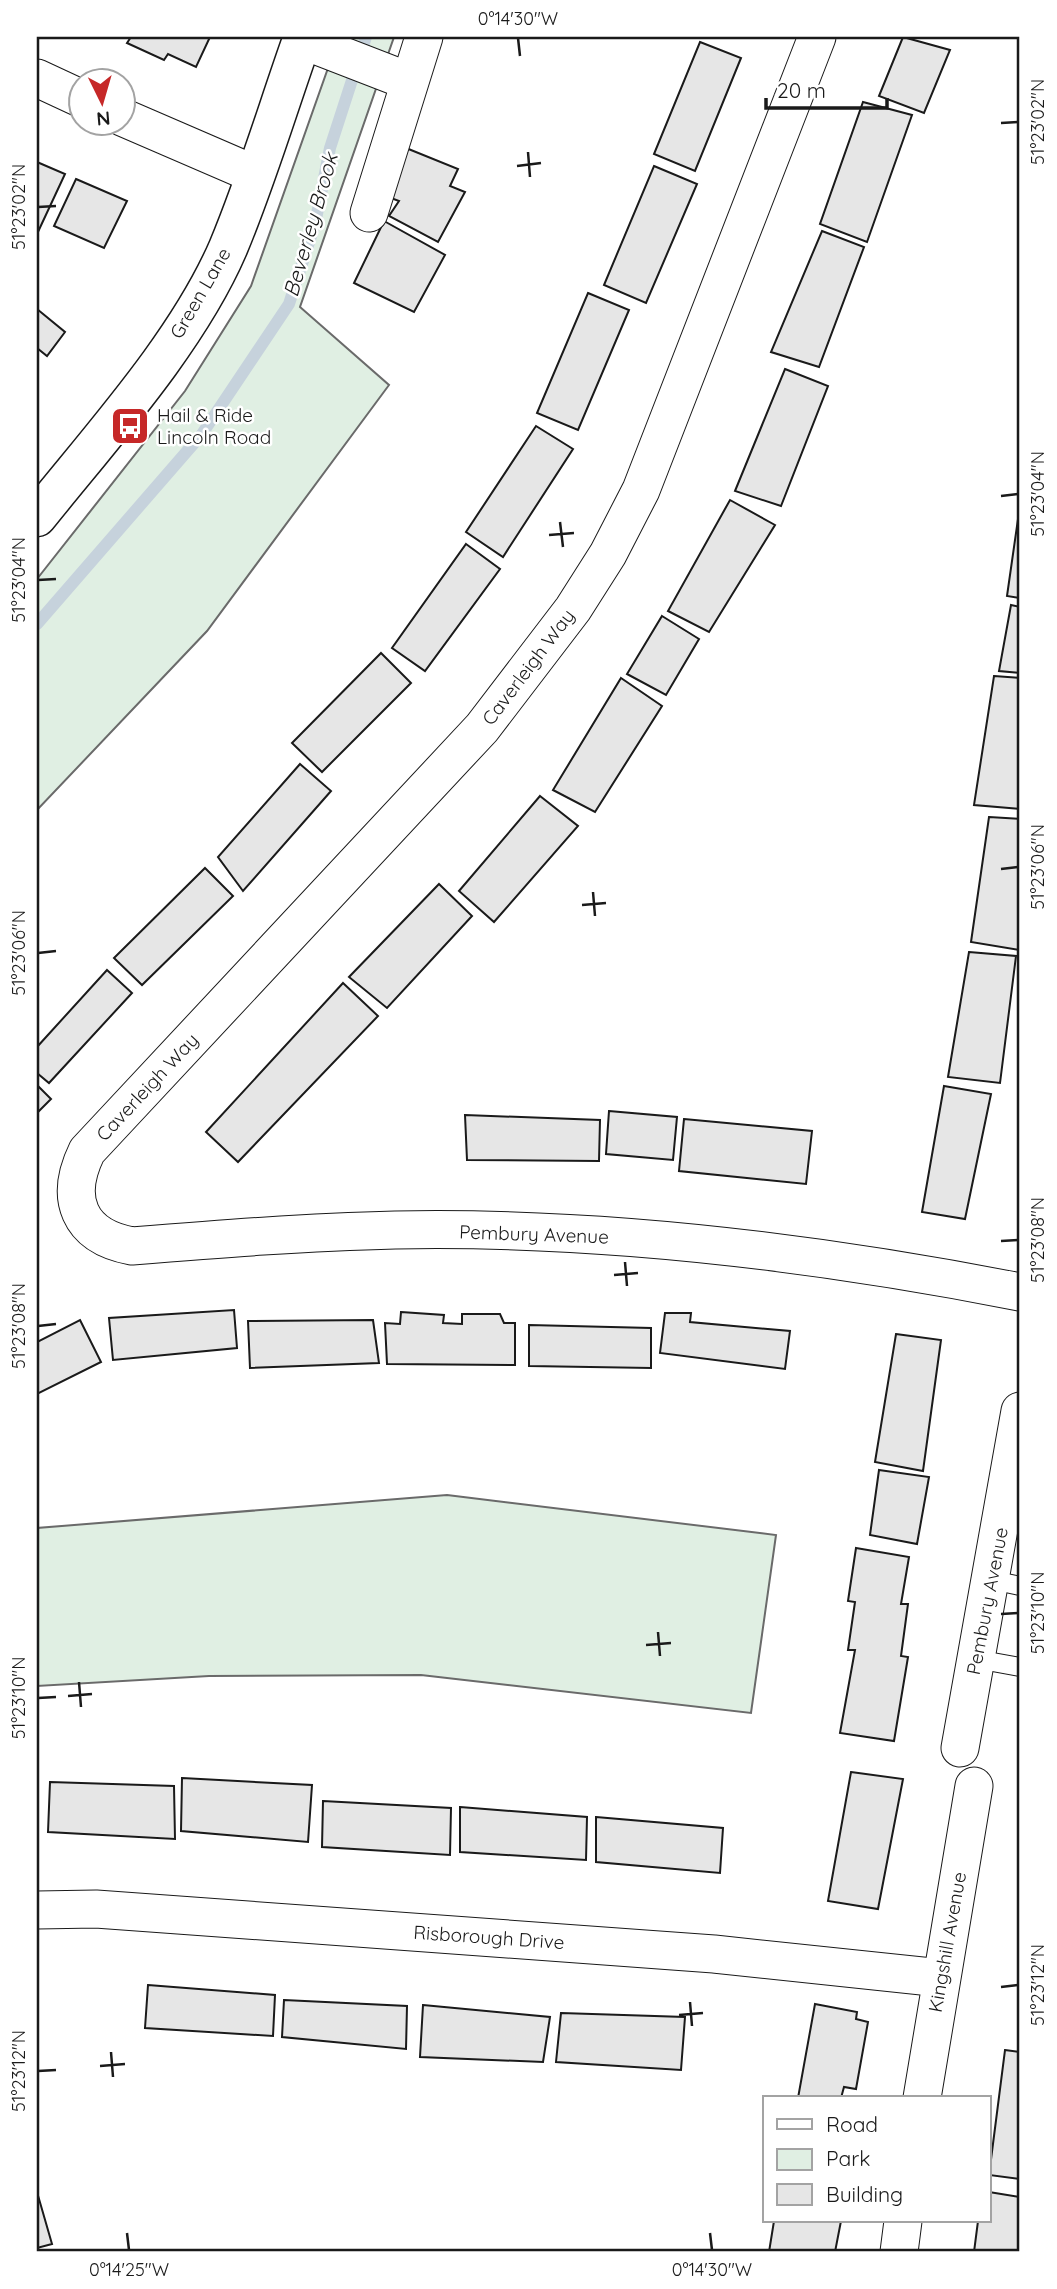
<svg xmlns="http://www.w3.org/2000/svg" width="1057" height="2289" font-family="Quicksand,sans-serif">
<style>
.green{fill:#e0efe3;stroke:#6a6a6a;stroke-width:2}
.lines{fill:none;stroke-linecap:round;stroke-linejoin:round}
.stream{stroke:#c6d2dc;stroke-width:12}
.building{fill:#e6e6e6;stroke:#1a1a1a;stroke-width:2}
.service-casing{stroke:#1a1a1a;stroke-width:20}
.minor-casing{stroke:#1a1a1a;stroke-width:39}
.tertiary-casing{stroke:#1a1a1a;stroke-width:41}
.service{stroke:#fff;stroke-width:18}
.minor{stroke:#fff;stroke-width:37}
.tertiary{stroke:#fff;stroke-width:38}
.ticks{fill:none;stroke:#1a1a1a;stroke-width:2.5}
.labels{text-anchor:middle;stroke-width:5;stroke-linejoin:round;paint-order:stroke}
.street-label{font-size:19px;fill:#1a1a1a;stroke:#fff}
.poi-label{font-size:19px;fill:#1a1a1a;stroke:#fff;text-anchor:start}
.water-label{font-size:21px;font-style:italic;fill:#1a1a1a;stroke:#fff}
.neatline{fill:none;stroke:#1a1a1a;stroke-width:2.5}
.ticks-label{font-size:18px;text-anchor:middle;fill:#1a1a1a}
</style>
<rect width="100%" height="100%" fill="#fff"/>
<g class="green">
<path d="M 339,37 L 394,37 L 300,307 L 389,385 L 207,631 L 37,810 L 37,579 L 185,391 L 251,286 Z"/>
<path d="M 447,1495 L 776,1535 L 751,1713 L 421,1675 L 209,1676 L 37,1686 L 37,1528 Z"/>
</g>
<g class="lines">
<path class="stream" d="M 37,624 L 202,434 L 289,304 L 315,224 L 330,148 L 366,37"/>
</g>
<g class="building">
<path d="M 131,37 L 210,37 L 196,67 L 168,54 L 164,60 L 127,43 Z"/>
<path d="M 903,37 L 950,50 L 924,113 L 879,96 Z"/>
<path d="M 700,42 L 741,58 L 695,171 L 654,154 Z"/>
<path d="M 863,102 L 912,115 L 867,242 L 820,224 Z"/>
<path d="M 406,148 L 458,169 L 450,186 L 465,192 L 438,242 L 389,216 L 399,201 L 383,195 Z"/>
<path d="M 37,162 L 65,174 L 37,234 Z"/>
<path d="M 654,166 L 697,184 L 646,303 L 604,285 Z"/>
<path d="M 76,179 L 127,201 L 104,248 L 54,226 Z"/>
<path d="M 384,221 L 445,255 L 414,312 L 354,283 Z"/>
<path d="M 822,231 L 864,247 L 819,367 L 771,352 Z"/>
<path d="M 588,293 L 629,310 L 578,430 L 537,413 Z"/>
<path d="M 37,309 L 65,332 L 47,356 L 37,348 Z"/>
<path d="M 785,369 L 828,386 L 781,506 L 735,491 Z"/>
<path d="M 536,426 L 573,449 L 503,557 L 466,532 Z"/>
<path d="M 730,500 L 775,525 L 709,632 L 668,611 Z"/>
<path d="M 1020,505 L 1020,598 L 1007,596 Z"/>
<path d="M 466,544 L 500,569 L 425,671 L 392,648 Z"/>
<path d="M 1011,605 L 1020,607 L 1020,673 L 999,671 Z"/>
<path d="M 662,616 L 699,639 L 666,695 L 627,674 Z"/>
<path d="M 381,653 L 411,683 L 322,772 L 292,743 Z"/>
<path d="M 994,676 L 1020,678 L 1020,809 L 974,805 Z"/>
<path d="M 621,678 L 662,706 L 595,812 L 553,790 Z"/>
<path d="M 300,764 L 331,791 L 243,891 L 218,857 Z"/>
<path d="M 540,796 L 578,826 L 494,922 L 459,891 Z"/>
<path d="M 989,817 L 1020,819 L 1020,950 L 971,942 Z"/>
<path d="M 205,868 L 233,896 L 142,985 L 114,958 Z"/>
<path d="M 439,884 L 472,916 L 387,1008 L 349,977 Z"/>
<path d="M 969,952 L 1016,956 L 1000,1083 L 948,1077 Z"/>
<path d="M 107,970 L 132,993 L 49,1083 L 37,1073 L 37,1047 Z"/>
<path d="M 343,983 L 378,1016 L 238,1162 L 206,1132 Z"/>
<path d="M 37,1085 L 51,1099 L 37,1113 Z"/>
<path d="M 944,1086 L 991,1094 L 965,1219 L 922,1212 Z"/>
<path d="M 609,1111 L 677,1117 L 673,1160 L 606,1154 Z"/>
<path d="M 465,1115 L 600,1120 L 599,1161 L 467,1160 Z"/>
<path d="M 684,1119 L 812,1131 L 806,1184 L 679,1171 Z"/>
<path d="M 234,1310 L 237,1348 L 113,1360 L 109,1318 Z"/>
<path d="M 401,1312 L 444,1315 L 443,1323 L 462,1324 L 462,1314 L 500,1314 L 504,1323 L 515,1323 L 515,1365 L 387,1364 L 385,1323 L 400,1324 Z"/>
<path d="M 665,1313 L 691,1313 L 690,1322 L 790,1331 L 785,1369 L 660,1353 Z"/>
<path d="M 80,1320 L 101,1362 L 37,1394 L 37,1342 Z"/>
<path d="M 373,1320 L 379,1363 L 250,1368 L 248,1321 Z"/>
<path d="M 529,1325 L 651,1328 L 651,1368 L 529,1366 Z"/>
<path d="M 896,1334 L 941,1340 L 923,1471 L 875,1462 Z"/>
<path d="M 879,1470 L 929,1477 L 917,1544 L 870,1535 Z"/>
<path d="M 856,1548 L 909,1557 L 901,1604 L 908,1604 L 901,1656 L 908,1657 L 894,1741 L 840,1733 L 855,1650 L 848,1650 L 855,1602 L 848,1601 Z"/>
<path d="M 851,1772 L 903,1779 L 878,1909 L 828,1901 Z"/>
<path d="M 182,1778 L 312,1785 L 308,1842 L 181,1831 Z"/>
<path d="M 50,1782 L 174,1786 L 175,1839 L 48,1832 Z"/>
<path d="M 323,1801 L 451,1808 L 450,1855 L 322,1847 Z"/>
<path d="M 460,1807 L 587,1817 L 586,1860 L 460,1852 Z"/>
<path d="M 596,1817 L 723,1828 L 720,1873 L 596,1862 Z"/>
<path d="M 148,1985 L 275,1995 L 273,2036 L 145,2028 Z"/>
<path d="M 284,2000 L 407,2006 L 406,2049 L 282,2037 Z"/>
<path d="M 815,2004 L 857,2012 L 856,2019 L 868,2022 L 856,2089 L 844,2087 L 841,2098 L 798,2098 Z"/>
<path d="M 423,2005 L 550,2017 L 543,2062 L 420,2057 Z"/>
<path d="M 561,2013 L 685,2017 L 681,2070 L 556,2062 Z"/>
<path d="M 1005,2050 L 1020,2052 L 1020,2179 L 989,2175 Z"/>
<path d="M 37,2192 L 52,2244 L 37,2248 Z"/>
<path d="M 989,2192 L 1020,2197 L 1020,2252 L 974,2252 L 978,2221 L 989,2221 Z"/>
<path d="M 774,2221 L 841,2221 L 835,2252 L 769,2252 Z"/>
</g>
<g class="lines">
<defs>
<g id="service">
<path d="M 992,1580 L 1020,1586"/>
<path d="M 976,1659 L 1020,1667"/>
</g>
<g id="minor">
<path d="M 817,37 L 641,490 L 608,554 L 573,609 L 482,728 L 87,1151 C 64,1198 78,1236 132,1246 C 219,1239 307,1232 395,1230 C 604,1226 815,1252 1020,1292"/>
<path d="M 302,40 L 408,81"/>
<path d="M 37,78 L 80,98"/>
<path d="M 122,117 L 254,174"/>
<path d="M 369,213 L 424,37"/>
<path d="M 960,1748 L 1020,1411"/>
<path d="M 37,1910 L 96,1909 L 714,1954 L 941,1978"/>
<path d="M 922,2098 L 974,1786"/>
<path d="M 899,2252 L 903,2221"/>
</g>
<path id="tertiary" d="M 37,517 C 101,437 187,343 228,248 C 257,179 278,107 303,37"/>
</defs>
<use href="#service" class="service-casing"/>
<use href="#minor" class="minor-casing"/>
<use href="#tertiary" class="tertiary-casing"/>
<use href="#service" class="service"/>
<use href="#minor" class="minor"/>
<use href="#tertiary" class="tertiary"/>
</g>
<path class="ticks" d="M 518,38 L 520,56M 1001,123 L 1018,122M 528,152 L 530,177M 517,166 L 541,163M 38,207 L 56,206M 1001,496 L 1018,494M 560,522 L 563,547M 549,535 L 574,533M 38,580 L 56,579M 1001,869 L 1018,867M 593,892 L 595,916M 582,905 L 606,903M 38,953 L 56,951M 1001,1241 L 1018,1240M 625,1262 L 627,1286M 614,1275 L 638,1273M 38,1326 L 56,1324M 1001,1614 L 1018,1613M 658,1632 L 660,1656M 646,1645 L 671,1643M 79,1682 L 81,1707M 68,1696 L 92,1694M 38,1698 L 56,1697M 1001,1987 L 1018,1985M 690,2002 L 692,2026M 679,2015 L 703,2013M 111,2052 L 113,2077M 100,2066 L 125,2064M 38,2071 L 56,2070M 127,2233 L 129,2250M 710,2233 L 712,2250"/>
<defs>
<symbol id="bus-square" viewBox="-11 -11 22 22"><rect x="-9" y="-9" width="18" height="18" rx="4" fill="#c62828" stroke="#fff"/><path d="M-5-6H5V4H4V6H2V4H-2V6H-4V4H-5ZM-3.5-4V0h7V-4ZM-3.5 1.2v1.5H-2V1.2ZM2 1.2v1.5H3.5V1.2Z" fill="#fff"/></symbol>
</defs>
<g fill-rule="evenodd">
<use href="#bus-square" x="108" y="404" width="44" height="44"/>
</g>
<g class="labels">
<g class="street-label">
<text transform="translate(200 293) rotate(-60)" y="7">Green Lane</text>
<text transform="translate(528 667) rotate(-53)" y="7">Caverleigh Way</text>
<text transform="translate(147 1087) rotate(-47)" y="7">Caverleigh Way</text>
<text transform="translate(534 1234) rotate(2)" y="7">Pembury Avenue</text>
<text transform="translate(987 1601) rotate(-79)" y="7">Pembury Avenue</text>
<text transform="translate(489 1937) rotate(4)" y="7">Risborough Drive</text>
<text transform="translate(947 1942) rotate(-80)" y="7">Kingshill Avenue</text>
</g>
<g class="poi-label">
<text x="157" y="422">Hail &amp; Ride<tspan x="157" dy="22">Lincoln Road</tspan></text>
</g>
<g class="water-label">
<text transform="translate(311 225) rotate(-74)" y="7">Beverley Brook</text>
</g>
</g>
<rect width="1057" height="2289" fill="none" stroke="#ffffff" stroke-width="77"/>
<rect x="763" y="2096" width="228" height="126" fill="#ffffff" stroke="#a3a3a3" stroke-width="2"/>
<rect x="777" y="2119" width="35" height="10" fill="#ffffff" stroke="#a3a3a3" stroke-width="2"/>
<text x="826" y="2132" font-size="21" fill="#1a1a1a">Road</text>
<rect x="777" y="2149" width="35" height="21" fill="#e0efe3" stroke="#a3a3a3" stroke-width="2"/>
<text x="826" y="2166" font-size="21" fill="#1a1a1a">Park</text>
<rect x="777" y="2184" width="35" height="21" fill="#e6e6e6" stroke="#a3a3a3" stroke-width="2"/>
<text x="826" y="2202" font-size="21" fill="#1a1a1a">Building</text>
<g transform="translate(102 102) rotate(175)"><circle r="33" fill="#ffffff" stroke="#a3a3a3" stroke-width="2"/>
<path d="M0-5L12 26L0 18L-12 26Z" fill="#c62828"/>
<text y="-10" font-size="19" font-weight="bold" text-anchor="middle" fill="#1a1a1a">N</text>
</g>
<path d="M766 98v10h121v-10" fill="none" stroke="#1a1a1a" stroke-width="3.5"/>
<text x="777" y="98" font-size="21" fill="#1a1a1a" stroke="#ffffff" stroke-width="5" paint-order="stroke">20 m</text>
<rect x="38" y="38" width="980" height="2212" class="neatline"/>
<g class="ticks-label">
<text x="518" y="25">0°14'30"W</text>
<text transform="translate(1038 122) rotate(-90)" y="6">51°23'02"N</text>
<text transform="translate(19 207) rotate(-90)" y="6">51°23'02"N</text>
<text transform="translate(1038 494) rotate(-90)" y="6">51°23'04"N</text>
<text transform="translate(19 580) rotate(-90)" y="6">51°23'04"N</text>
<text transform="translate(1038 867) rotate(-90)" y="6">51°23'06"N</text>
<text transform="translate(19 953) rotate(-90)" y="6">51°23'06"N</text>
<text transform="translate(1038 1240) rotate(-90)" y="6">51°23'08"N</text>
<text transform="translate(19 1326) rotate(-90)" y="6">51°23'08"N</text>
<text transform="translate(1038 1613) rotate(-90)" y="6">51°23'10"N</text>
<text transform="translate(19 1698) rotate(-90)" y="6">51°23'10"N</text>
<text transform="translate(1038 1985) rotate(-90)" y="6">51°23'12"N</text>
<text transform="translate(19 2071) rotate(-90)" y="6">51°23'12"N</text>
<text x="129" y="2276">0°14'25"W</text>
<text x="712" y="2276">0°14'30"W</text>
</g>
</svg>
